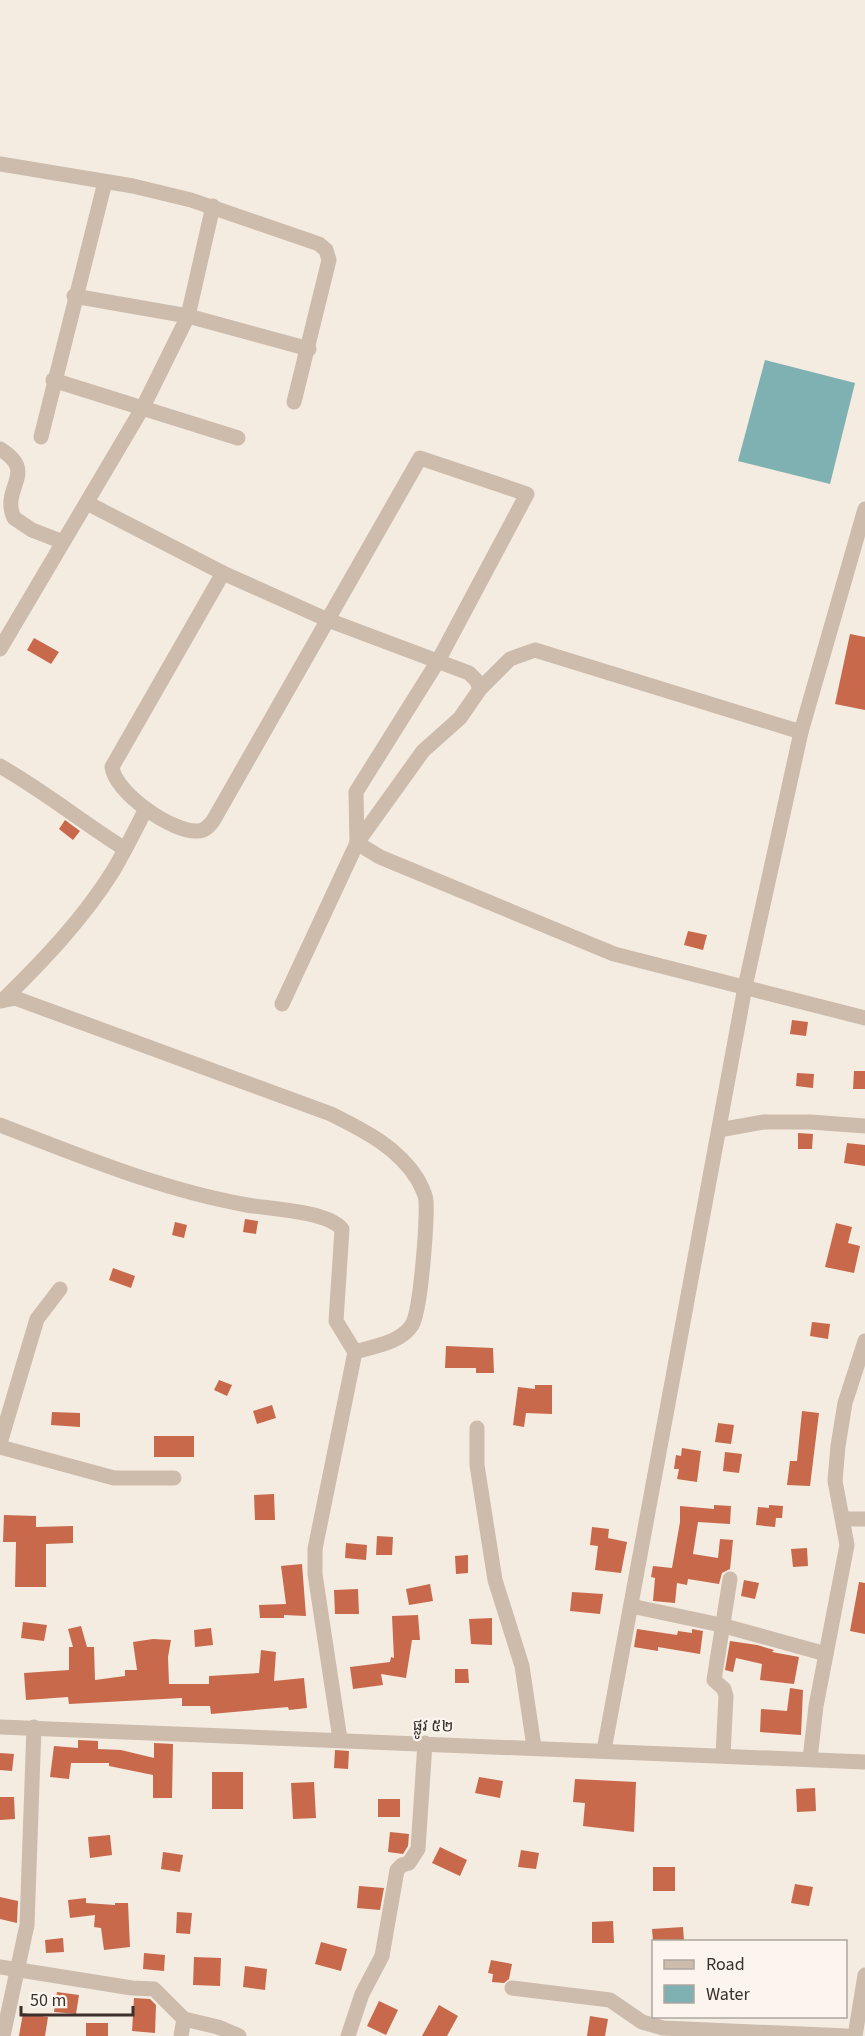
<svg xmlns="http://www.w3.org/2000/svg" width="865" height="2036" font-family="'Source Sans 3','Noto Sans Khmer',sans-serif">
<style>
.water{fill:#7fb0b2}
.building{fill:#c8694b}
.lines{fill:none;stroke-linecap:round;stroke-linejoin:round}
.minor{stroke:#cdbbac;stroke-width:15}
.labels{text-anchor:middle;stroke-width:4.5;stroke-linejoin:round;paint-order:stroke}
.street-label{font-size:16px;fill:#3b302b;stroke:#fbf5ee}
</style>
<rect width="100%" height="100%" fill="#f4ebe1"/>
<path class="water" d="M 765,360 L 855,383 L 830,484 L 738,461 Z"/>
<g class="building">
<path d="M 850,634 L 865,637 L 865,710 L 835,704 Z"/>
<path d="M 34,638 L 59,652 L 51,664 L 27,650 Z"/>
<path d="M 65,820 L 80,831 L 73,840 L 59,829 Z"/>
<path d="M 688,931 L 707,935 L 703,950 L 684,945 Z"/>
<path d="M 792,1020 L 808,1022 L 806,1036 L 790,1034 Z"/>
<path d="M 854,1071 L 865,1071 L 865,1089 L 853,1089 Z"/>
<path d="M 797,1073 L 814,1074 L 813,1088 L 796,1086 Z"/>
<path d="M 798,1133 L 813,1134 L 812,1149 L 798,1149 Z"/>
<path d="M 847,1143 L 865,1145 L 865,1166 L 844,1163 Z"/>
<path d="M 245,1219 L 258,1221 L 256,1234 L 243,1232 Z"/>
<path d="M 175,1222 L 187,1225 L 184,1238 L 172,1235 Z"/>
<path d="M 836,1223 L 852,1227 L 848,1243 L 860,1246 L 854,1273 L 825,1267 Z"/>
<path d="M 113,1268 L 135,1276 L 131,1288 L 109,1280 Z"/>
<path d="M 812,1322 L 830,1324 L 828,1339 L 810,1336 Z"/>
<path d="M 446,1346 L 493,1348 L 494,1373 L 476,1373 L 476,1368 L 445,1368 Z"/>
<path d="M 219,1380 L 232,1385 L 227,1396 L 214,1390 Z"/>
<path d="M 535,1385 L 552,1385 L 552,1414 L 526,1413 L 524,1427 L 513,1425 L 518,1387 L 535,1389 Z"/>
<path d="M 272,1405 L 276,1418 L 257,1424 L 253,1411 Z"/>
<path d="M 802,1411 L 819,1413 L 810,1486 L 787,1485 L 790,1461 L 797,1461 Z"/>
<path d="M 52,1412 L 80,1413 L 80,1427 L 51,1425 Z"/>
<path d="M 718,1423 L 734,1425 L 731,1444 L 715,1442 Z"/>
<rect x="154" y="1436" width="40" height="21"/>
<path d="M 682,1448 L 701,1451 L 697,1482 L 677,1479 L 679,1469 L 674,1469 L 676,1455 L 681,1456 Z"/>
<path d="M 725,1452 L 742,1454 L 739,1473 L 723,1471 Z"/>
<path d="M 274,1494 L 275,1520 L 255,1520 L 254,1495 Z"/>
<path d="M 714,1505 L 731,1506 L 730,1524 L 698,1522 L 693,1554 L 718,1558 L 720,1539 L 733,1540 L 730,1569 L 722,1573 L 719,1584 L 688,1579 L 687,1585 L 677,1583 L 675,1603 L 653,1601 L 655,1578 L 651,1577 L 653,1566 L 672,1568 L 680,1522 L 680,1506 L 714,1509 Z"/>
<path d="M 769,1505 L 783,1506 L 782,1518 L 776,1518 L 775,1527 L 756,1525 L 758,1507 L 769,1508 Z"/>
<path d="M 4,1515 L 36,1516 L 36,1527 L 73,1526 L 73,1543 L 46,1544 L 46,1587 L 15,1587 L 16,1542 L 3,1542 Z"/>
<path d="M 592,1527 L 609,1529 L 608,1538 L 627,1542 L 621,1573 L 595,1570 L 598,1546 L 590,1545 Z"/>
<path d="M 377,1536 L 393,1537 L 392,1555 L 376,1555 Z"/>
<path d="M 346,1543 L 367,1545 L 366,1560 L 345,1558 Z"/>
<path d="M 807,1548 L 808,1566 L 793,1567 L 791,1549 Z"/>
<path d="M 468,1555 L 468,1573 L 456,1574 L 455,1556 Z"/>
<path d="M 302,1564 L 306,1616 L 284,1615 L 284,1618 L 260,1618 L 259,1605 L 286,1604 L 281,1566 Z"/>
<path d="M 744,1580 L 759,1583 L 755,1599 L 741,1596 Z"/>
<path d="M 859,1582 L 865,1583 L 865,1634 L 850,1631 Z"/>
<path d="M 430,1584 L 433,1601 L 409,1605 L 406,1589 Z"/>
<path d="M 358,1589 L 359,1614 L 335,1614 L 334,1590 Z"/>
<path d="M 572,1592 L 603,1594 L 600,1614 L 570,1611 Z"/>
<path d="M 418,1615 L 420,1640 L 412,1640 L 406,1678 L 381,1674 L 383,1685 L 353,1689 L 350,1667 L 390,1662 L 391,1657 L 394,1658 L 392,1616 Z"/>
<path d="M 492,1618 L 492,1645 L 471,1644 L 469,1619 Z"/>
<path d="M 23,1622 L 47,1625 L 44,1641 L 21,1638 Z"/>
<path d="M 81,1626 L 87,1647 L 94,1647 L 95,1680 L 125,1676 L 125,1670 L 137,1670 L 133,1642 L 153,1639 L 171,1640 L 168,1657 L 169,1684 L 209,1684 L 209,1676 L 259,1673 L 261,1650 L 276,1652 L 274,1681 L 304,1678 L 307,1708 L 289,1710 L 288,1707 L 211,1714 L 210,1706 L 182,1706 L 182,1698 L 69,1704 L 68,1697 L 26,1700 L 24,1673 L 69,1670 L 69,1647 L 73,1647 L 68,1629 Z"/>
<path d="M 211,1628 L 213,1645 L 195,1647 L 194,1630 Z"/>
<path d="M 637,1629 L 677,1635 L 678,1631 L 692,1633 L 692,1629 L 703,1631 L 700,1654 L 658,1647 L 658,1651 L 634,1647 Z"/>
<path d="M 730,1641 L 757,1645 L 774,1650 L 772,1652 L 799,1657 L 794,1684 L 760,1680 L 762,1664 L 736,1658 L 733,1672 L 725,1670 Z"/>
<path d="M 455,1669 L 468,1669 L 469,1683 L 455,1683 Z"/>
<path d="M 790,1688 L 803,1690 L 801,1735 L 760,1732 L 761,1709 L 787,1711 Z"/>
<path d="M 78,1740 L 98,1741 L 98,1749 L 121,1750 L 154,1758 L 154,1743 L 173,1744 L 172,1798 L 153,1798 L 153,1775 L 109,1766 L 109,1763 L 71,1763 L 69,1779 L 50,1777 L 54,1746 L 78,1748 Z"/>
<path d="M 335,1750 L 349,1751 L 348,1769 L 334,1768 Z"/>
<path d="M 0,1753 L 14,1754 L 12,1771 L 0,1770 Z"/>
<rect x="212" y="1772" width="31" height="37"/>
<path d="M 479,1777 L 503,1781 L 500,1798 L 475,1793 Z"/>
<path d="M 575,1779 L 636,1782 L 634,1832 L 583,1826 L 585,1803 L 573,1802 Z"/>
<path d="M 314,1782 L 316,1818 L 293,1819 L 291,1783 Z"/>
<path d="M 815,1788 L 816,1811 L 797,1812 L 796,1789 Z"/>
<path d="M 0,1797 L 14,1797 L 15,1819 L 0,1820 Z"/>
<rect x="378" y="1799" width="22" height="18"/>
<path d="M 390,1832 L 409,1834 L 408,1846 L 403,1854 L 388,1852 Z"/>
<path d="M 110,1835 L 112,1855 L 90,1858 L 88,1837 Z"/>
<path d="M 440,1847 L 467,1860 L 460,1876 L 432,1863 Z"/>
<path d="M 521,1850 L 539,1853 L 536,1869 L 518,1867 Z"/>
<path d="M 163,1852 L 183,1855 L 180,1872 L 161,1869 Z"/>
<rect x="653" y="1867" width="22" height="24"/>
<path d="M 795,1884 L 813,1887 L 809,1906 L 791,1903 Z"/>
<path d="M 359,1886 L 384,1888 L 380,1910 L 357,1908 Z"/>
<path d="M 0,1897 L 18,1901 L 17,1923 L 0,1919 Z"/>
<path d="M 86,1898 L 86,1903 L 115,1905 L 115,1903 L 128,1903 L 130,1947 L 104,1950 L 101,1928 L 94,1927 L 95,1915 L 70,1918 L 68,1900 Z"/>
<path d="M 177,1912 L 192,1913 L 190,1934 L 176,1933 Z"/>
<path d="M 613,1921 L 614,1943 L 592,1943 L 592,1922 Z"/>
<path d="M 683,1927 L 684,1941 L 653,1941 L 652,1929 Z"/>
<path d="M 63,1938 L 64,1952 L 46,1953 L 45,1940 Z"/>
<path d="M 321,1942 L 347,1949 L 341,1971 L 315,1964 Z"/>
<path d="M 144,1953 L 165,1955 L 164,1971 L 143,1969 Z"/>
<path d="M 194,1957 L 221,1958 L 220,1986 L 193,1985 Z"/>
<path d="M 491,1960 L 512,1964 L 509,1979 L 504,1983 L 492,1982 L 493,1974 L 488,1973 Z"/>
<path d="M 245,1966 L 267,1969 L 265,1990 L 243,1987 Z"/>
<path d="M 57,1992 L 79,1995 L 76,2014 L 54,2012 Z"/>
<path d="M 134,1998 L 150,1999 L 156,2005 L 155,2033 L 132,2031 Z"/>
<path d="M 379,2001 L 398,2010 L 386,2035 L 367,2026 Z"/>
<path d="M 439,2005 L 458,2016 L 447,2036 L 422,2036 Z"/>
<path d="M 23,2013 L 48,2017 L 45,2036 L 19,2036 Z"/>
<path d="M 590,2016 L 608,2019 L 605,2036 L 587,2036 Z"/>
<rect x="86" y="2023" width="22" height="13"/>
</g>
<g class="lines">
<g class="minor">
<path d="M 0,164 L 133,186 L 191,200 L 319,244 L 326,250 L 329,260 L 294,402"/>
<path d="M 74,296 L 188,316 L 309,349"/>
<path d="M 53,380 L 238,438"/>
<path d="M 41,437 L 105,182"/>
<path d="M 0,449 C 39,473 0,487 14,518 L 32,530 L 63,542"/>
<path d="M 87,503 L 223,573 L 328,620 L 469,673 L 477,681 L 480,689"/>
<path d="M 223,573 L 112,767 C 115,793 173,833 198,831 C 205,831 209,826 213,821 L 420,458 L 527,494 L 438,661 L 356,792 L 357,843 L 380,857 L 614,954 L 865,1018"/>
<path d="M 0,649 L 143,407 L 188,316 L 213,206"/>
<path d="M 0,766 C 44,791 82,822 125,849"/>
<path d="M 2,1001 C 43,961 83,919 113,871 C 125,851 135,830 146,809"/>
<path d="M 282,1004 L 357,843 L 423,751 L 460,718 L 480,689 L 510,659 L 535,650 L 801,732"/>
<path d="M 0,1125 C 80,1156 162,1190 247,1205 C 271,1209 327,1211 342,1229 L 336,1321 L 355,1352 C 375,1346 400,1343 412,1325 C 421,1310 427,1222 426,1201 C 426,1195 421,1186 418,1180 C 398,1147 363,1130 331,1114 L 15,998 L 4,1000"/>
<path d="M 719,1130 L 764,1122 L 810,1122 L 865,1126"/>
<path d="M 477,1428 L 477,1465 L 495,1580 L 522,1666 L 534,1747"/>
<path d="M 0,1443 L 37,1319 L 60,1289"/>
<path d="M 0,1447 L 114,1478 L 174,1478"/>
<path d="M 844,1519 L 865,1519"/>
<path d="M 631,1606 L 721,1625 L 826,1654"/>
<path d="M 0,1727 L 865,1762"/>
<path d="M 340,1739 L 315,1574 L 315,1549 L 355,1352"/>
<path d="M 604,1750 L 745,987 L 801,732 L 865,509"/>
<path d="M 723,1755 L 726,1696 L 724,1689 L 714,1680 L 730,1579"/>
<path d="M 810,1759 L 816,1706 L 847,1545 L 835,1481 L 838,1446 L 845,1403 L 865,1341"/>
<path d="M 0,1967 L 132,1988 L 154,1989 L 184,2019 L 218,2027 L 239,2036"/>
<path d="M 512,1988 L 610,2000 L 642,2022 L 663,2028 L 847,2036"/>
<path d="M 3,2036 L 27,1925 L 34,1727"/>
<path d="M 181,2036 L 184,2019"/>
<path d="M 348,2036 L 362,1994 L 382,1956 L 397,1870 L 402,1865 L 409,1863 L 418,1849 L 425,1743"/>
<path d="M 855,2036 L 865,1975"/>
</g>
</g>
<g class="labels">
<g class="street-label">
<text transform="translate(433 1725) rotate(2)" y="6">ផ្លូវ ៥២</text>
</g>
</g>
<rect x="652" y="1940" width="195" height="78" fill="#fbf5ee" stroke="#aea6a0" stroke-width="1.5"/>
<rect x="664" y="1960" width="30" height="9" fill="#cdbbac" stroke="#aea6a0" stroke-width="1.5"/>
<text x="706" y="1970" font-size="18" fill="#3b302b">Road</text>
<rect x="664" y="1985" width="30" height="18" fill="#7fb0b2" stroke="#aea6a0" stroke-width="1.5"/>
<text x="706" y="2000" font-size="18" fill="#3b302b">Water</text>
<path d="M21 2006v9h112v-9" fill="none" stroke="#3b302b" stroke-width="3"/>
<text x="30" y="2006" font-size="18" fill="#3b302b" stroke="#fbf5ee" stroke-width="4.5" paint-order="stroke">50 m</text>
</svg>
